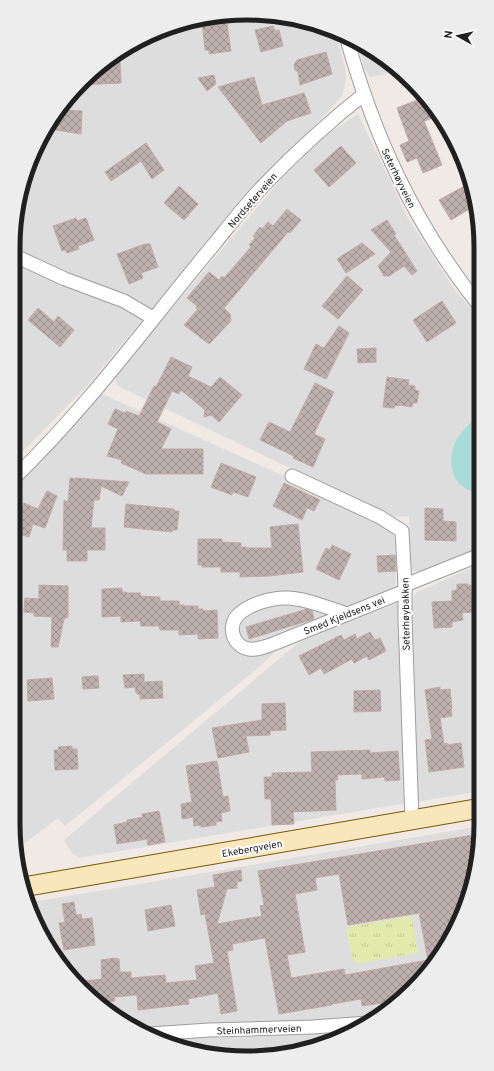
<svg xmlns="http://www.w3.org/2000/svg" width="494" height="1071" font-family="Overpass,sans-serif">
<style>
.residential{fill:#dedddd}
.grass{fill:url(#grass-tufts)}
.parking{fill:#dcdcdc}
.water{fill:#a7ddd6}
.building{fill:url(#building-cross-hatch);stroke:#c2aaa8;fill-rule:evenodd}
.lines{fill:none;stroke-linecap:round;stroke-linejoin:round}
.minor-casing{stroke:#9d9d9d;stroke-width:15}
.secondary-casing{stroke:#785b05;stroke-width:21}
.minor{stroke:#fff;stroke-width:13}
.secondary{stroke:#f9e6bb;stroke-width:19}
.labels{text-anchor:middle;stroke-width:4;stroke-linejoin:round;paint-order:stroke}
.street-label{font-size:10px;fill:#202020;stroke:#fff}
.rim{fill:none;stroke:#202020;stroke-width:5}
</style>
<defs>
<pattern id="grass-tufts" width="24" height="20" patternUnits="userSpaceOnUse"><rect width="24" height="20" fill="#e1eaac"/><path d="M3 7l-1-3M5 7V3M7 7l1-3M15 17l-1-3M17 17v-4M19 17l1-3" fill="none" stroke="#c1c894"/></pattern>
<pattern id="building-cross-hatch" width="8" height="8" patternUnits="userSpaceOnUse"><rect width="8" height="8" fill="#bdb0af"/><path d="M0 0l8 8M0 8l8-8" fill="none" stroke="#998f8e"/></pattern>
</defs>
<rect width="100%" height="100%" fill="#f0e9e6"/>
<g class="residential">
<path d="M 247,13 L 335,31 L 345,67 L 346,80 L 342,96 L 325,115 L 256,184 L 86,387 L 13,461 L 13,247 L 31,158 L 81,82 L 157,31 Z"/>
<path d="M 358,43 L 389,61 L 398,70 L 386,74 L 370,77 L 364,68 Z"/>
<path d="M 358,114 L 409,220 L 453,287 L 479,319 L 480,548 L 419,572 L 410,570 L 409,516 L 393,517 L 122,388 L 117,385 L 115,378 L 118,372 L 283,177 L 325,136 Z"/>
<path d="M 102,394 L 375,517 L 394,531 L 396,586 L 301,627 L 257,669 L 65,826 L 58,818 L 17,849 L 13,824 L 13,479 Z"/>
<path d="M 480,564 L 481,791 L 417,802 L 411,601 L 417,592 Z"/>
<path d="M 398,603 L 407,803 L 79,858 L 72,853 L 64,840 L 304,638 Z"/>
<path d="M 481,826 L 463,913 L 423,978 L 364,1027 L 292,1054 L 202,1054 L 130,1027 L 71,978 L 27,903 Z"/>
</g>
<g class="grass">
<path d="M 480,447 L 480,471 L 475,466 L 473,457 L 477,450 L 476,448 Z"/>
<path d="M 412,916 L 418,953 L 361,963 C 356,964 355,963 352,959 L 346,927 Z"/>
</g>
<path class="parking" d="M 295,606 L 311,610 L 314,620 L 248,639 L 245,623 Z"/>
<path class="water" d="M 480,414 L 480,447 L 476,448 L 478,450 L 473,457 L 475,466 L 480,471 L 480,493 C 474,492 468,490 462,486 C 448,475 449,451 458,437 C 464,429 472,421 480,414 Z"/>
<g class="building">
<path d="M 226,17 L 231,51 L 209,54 L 209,50 L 205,50 L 202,22 Z"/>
<path d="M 273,26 L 275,31 L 279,30 L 283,46 L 261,52 L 255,30 Z"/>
<path d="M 326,52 L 332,74 L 300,85 L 298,72 L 295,70 L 294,65 L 297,60 Z"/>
<path d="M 120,62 L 121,83 L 79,85 L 81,82 L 110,63 Z"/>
<path d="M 214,75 L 216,84 L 207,91 L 198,78 Z"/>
<path d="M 254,77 L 262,105 L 304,93 L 311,113 L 287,121 L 261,143 L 218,87 Z"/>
<path d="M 425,97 L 432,104 L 439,116 L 424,121 L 442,165 L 423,173 L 417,158 L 407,162 L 400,145 L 409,141 L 397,108 Z"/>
<path d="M 63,110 L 82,111 L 81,134 L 50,129 Z"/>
<path d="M 146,143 L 164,170 L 152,179 L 141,161 L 111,181 L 105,172 Z"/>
<path d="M 341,146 L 356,163 L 329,187 L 314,170 Z"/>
<path d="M 470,183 L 476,205 L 451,220 L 439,200 Z"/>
<path d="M 179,186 L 198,204 L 184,220 L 164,203 Z"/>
<path d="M 287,209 L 301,220 L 290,233 L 288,232 L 224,308 L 230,314 L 231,321 L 209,344 L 184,325 L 198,309 L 196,308 L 197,306 L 187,298 L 209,272 L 219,280 L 222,276 L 224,278 L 251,247 L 249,245 L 255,238 L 253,236 L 260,227 L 262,229 L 268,222 L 273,226 Z"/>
<path d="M 76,218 L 77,221 L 86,218 L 94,240 L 78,246 L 79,249 L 67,253 L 66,250 L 62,251 L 53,226 Z"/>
<path d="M 387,220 L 396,234 L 394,235 L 417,271 L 412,275 L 404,266 L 389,276 L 384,276 L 378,266 L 391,252 L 371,230 Z"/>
<path d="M 362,243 L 375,254 L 346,273 L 337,259 Z"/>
<path d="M 145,244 L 150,244 L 158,267 L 141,273 L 143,278 L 129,284 L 117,254 Z"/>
<path d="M 347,276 L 363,290 L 338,319 L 322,306 Z"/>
<path d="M 442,301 L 456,323 L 427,342 L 413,320 Z"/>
<path d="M 38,308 L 54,322 L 58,316 L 74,330 L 60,347 L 28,320 Z"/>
<path d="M 339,326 L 349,333 L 326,379 L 304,369 L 316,344 L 324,348 Z"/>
<path d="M 376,348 L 376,362 L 358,363 L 357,349 Z"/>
<path d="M 171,357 L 192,367 L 188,376 L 211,387 L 220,377 L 242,395 L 219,422 L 211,415 L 204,417 L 205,410 L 181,390 L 179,394 L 172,391 L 157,422 L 171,429 L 161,449 L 203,449 L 203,474 L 146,474 L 121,463 L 122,460 L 107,456 L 118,429 L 108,424 L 115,409 L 125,413 L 126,411 L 139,416 L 154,386 L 156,387 Z"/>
<path d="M 387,377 L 409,380 L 408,385 L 415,386 L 415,390 L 419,391 L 417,403 L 413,403 L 412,407 L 399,405 L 399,406 L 395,405 L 394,408 L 383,407 Z"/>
<path d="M 315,383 L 334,392 L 314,434 L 325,439 L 313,467 L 293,458 L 294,456 L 260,440 L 269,422 L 290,432 Z"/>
<path d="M 221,463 L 256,477 L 248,497 L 233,492 L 232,495 L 211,487 Z"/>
<path d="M 70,478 L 76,479 L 76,478 L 129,482 L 122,496 L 101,486 L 99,500 L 94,500 L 91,528 L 105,528 L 105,550 L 87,550 L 87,561 L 67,561 L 67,550 L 63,550 L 64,500 L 68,502 Z"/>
<path d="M 284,483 L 320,500 L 314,511 L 307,508 L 302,520 L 273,506 Z"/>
<path d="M 47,491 L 57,496 L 45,528 L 33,524 L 29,537 L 13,532 L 24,503 L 38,509 Z"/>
<path d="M 126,504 L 174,509 L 174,511 L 179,511 L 177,530 L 172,530 L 172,532 L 124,527 Z"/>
<path d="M 425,508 L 443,509 L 443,521 L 456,522 L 456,541 L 425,540 Z"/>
<path d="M 298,524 L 303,572 L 269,576 L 240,577 L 240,572 L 221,572 L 221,567 L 202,567 L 202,565 L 198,565 L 198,539 L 222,539 L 222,542 L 241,543 L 241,547 L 246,547 L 246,548 L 272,548 L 270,527 Z"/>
<path d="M 332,545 L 351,554 L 339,580 L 316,569 L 326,548 L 330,550 Z"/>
<path d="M 395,555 L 396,571 L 378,572 L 377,556 Z"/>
<path d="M 457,584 L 468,584 L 468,586 L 471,585 L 472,612 L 462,613 L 463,620 L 452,622 L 452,627 L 434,628 L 432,602 L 452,601 L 452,591 L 457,590 Z"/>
<path d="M 39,585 L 68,586 L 68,617 L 64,619 L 58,647 L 51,647 L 52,617 L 34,616 L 34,613 L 24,612 L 25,598 L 39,599 Z"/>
<path d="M 122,588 L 122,592 L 126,592 L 127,593 L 141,593 L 140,596 L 160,597 L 160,601 L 179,601 L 179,605 L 184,605 L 184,606 L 198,606 L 198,609 L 203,609 L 203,611 L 217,610 L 218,638 L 198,639 L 198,634 L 179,635 L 179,630 L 160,630 L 159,626 L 141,626 L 140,621 L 121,622 L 121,616 L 102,617 L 102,589 Z"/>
<path d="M 307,609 L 312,611 L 314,619 L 249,639 L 246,627 Z"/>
<path d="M 370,632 L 375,640 L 380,638 L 386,651 L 369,660 L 367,656 L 354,663 L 352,659 L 324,674 L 321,668 L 309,675 L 299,656 L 341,635 L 344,640 L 355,634 L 357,639 Z"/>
<path d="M 144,674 L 144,682 L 162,681 L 163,698 L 140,699 L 140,695 L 136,693 L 135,687 L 125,688 L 123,675 Z"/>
<path d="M 94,676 L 98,676 L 99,688 L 83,689 L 82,677 Z"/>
<path d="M 52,678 L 54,699 L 28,701 L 27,680 Z"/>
<path d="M 440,687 L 440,690 L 450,689 L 452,708 L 451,708 L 452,716 L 440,718 L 444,744 L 447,743 L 447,745 L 461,743 L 464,767 L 429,772 L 425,740 L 432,739 L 425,690 Z"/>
<path d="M 380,690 L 381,711 L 354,712 L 354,691 Z"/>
<path d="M 285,703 L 286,730 L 270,731 L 270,735 L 246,736 L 249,752 L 218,758 L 212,728 L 262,720 L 262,704 Z"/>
<path d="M 72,746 L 72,749 L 77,749 L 78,769 L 55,770 L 54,750 L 59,750 L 58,747 Z"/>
<path d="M 370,750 L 370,753 L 398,751 L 400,780 L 385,781 L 385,777 L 362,779 L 362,774 L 337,775 L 338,780 L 335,780 L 336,810 L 293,812 L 294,824 L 272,825 L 271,799 L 265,799 L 264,777 L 272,777 L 272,773 L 312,772 L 311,752 Z"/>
<path d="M 217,761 L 223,797 L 228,796 L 230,811 L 221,813 L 222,821 L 216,822 L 216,825 L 201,827 L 201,825 L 194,826 L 193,817 L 183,819 L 182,818 L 181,804 L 192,802 L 186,766 Z"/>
<path d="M 159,811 L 165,842 L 148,845 L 147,839 L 117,844 L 114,825 L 127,822 L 127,820 L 143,817 L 142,814 Z"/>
<path d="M 479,834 L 463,913 L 451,933 L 442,935 L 444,945 L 423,978 L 396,1001 L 362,1006 L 361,999 L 332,1004 L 332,1005 L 279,1014 L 265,938 L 232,944 L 233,950 L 227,951 L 237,1011 L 221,1014 L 218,993 L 188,999 L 189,1004 L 138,1010 L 137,995 L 114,997 L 115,1001 L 100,1002 L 75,982 L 102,979 L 101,960 L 115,958 L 119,959 L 120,972 L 131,972 L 131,978 L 165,975 L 166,983 L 197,980 L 195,966 L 214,963 L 205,914 L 201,915 L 197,890 L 215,887 L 213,875 L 241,870 L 242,881 L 237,882 L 237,888 L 227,889 L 217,924 L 262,916 L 260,906 L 264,905 L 258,871 ZM 339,874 L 348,925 L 419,913 L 428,960 L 345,975 L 344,969 L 291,978 L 287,955 L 305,952 L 295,894 L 317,890 L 315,878 Z"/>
<path d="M 74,902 L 76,915 L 81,914 L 82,919 L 92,918 L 95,945 L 64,950 L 59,923 L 65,922 L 62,904 Z"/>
<path d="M 171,905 L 175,926 L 148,931 L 145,910 Z"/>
</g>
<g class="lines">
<defs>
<g id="minor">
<path d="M 346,36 C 374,136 414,224 479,305"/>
<path d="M 13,255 L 65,279 L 124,301 L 153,318"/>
<path d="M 292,476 L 380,517 L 402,531 L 405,585 L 405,618 L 412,820"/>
<path d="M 13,479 C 88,407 149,322 215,243 C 232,222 249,200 268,181 C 299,149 329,122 364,94"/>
<path d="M 405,585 L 480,555"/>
<path d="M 347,614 C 328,608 308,599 288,598 C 273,597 248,604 237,616 C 227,628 234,647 249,649 C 257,650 265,647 273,644 L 405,591"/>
<path d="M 150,1034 L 209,1030 L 313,1027 L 368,1023"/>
</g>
<path id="secondary" d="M 23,887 L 481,808"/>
</defs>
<use href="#minor" class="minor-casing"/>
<use href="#secondary" class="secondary-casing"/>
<use href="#minor" class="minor"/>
<use href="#secondary" class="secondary"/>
</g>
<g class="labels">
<g class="street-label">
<text transform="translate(399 178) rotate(64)" y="4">Seterhøyveien</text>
<text transform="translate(252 200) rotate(-49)" y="4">Nordseterveien</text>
<text transform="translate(405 614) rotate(-91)" y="4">Seterhøybakken</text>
<text transform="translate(344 615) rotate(-22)" y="4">Smed Kjeldsens vei</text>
<text transform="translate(252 848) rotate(-10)" y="4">Ekebergveien</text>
<text transform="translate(259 1029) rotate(-2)" y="4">Steinhammerveien</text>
</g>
</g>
<path d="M0 0H494V1071H0ZM247 20H247A227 227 0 0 1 474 247V824A227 227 0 0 1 247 1051H247A227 227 0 0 1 20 824V247A227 227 0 0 1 247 20Z" fill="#ededed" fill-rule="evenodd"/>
<path class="rim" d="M247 20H247A227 227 0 0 1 474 247V824A227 227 0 0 1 247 1051H247A227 227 0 0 1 20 824V247A227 227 0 0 1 247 20Z"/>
<g transform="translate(458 36) rotate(278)" stroke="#ffffff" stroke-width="3" paint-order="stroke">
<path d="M0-3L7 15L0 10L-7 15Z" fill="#202020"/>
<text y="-6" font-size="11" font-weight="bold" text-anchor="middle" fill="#202020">N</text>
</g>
</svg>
